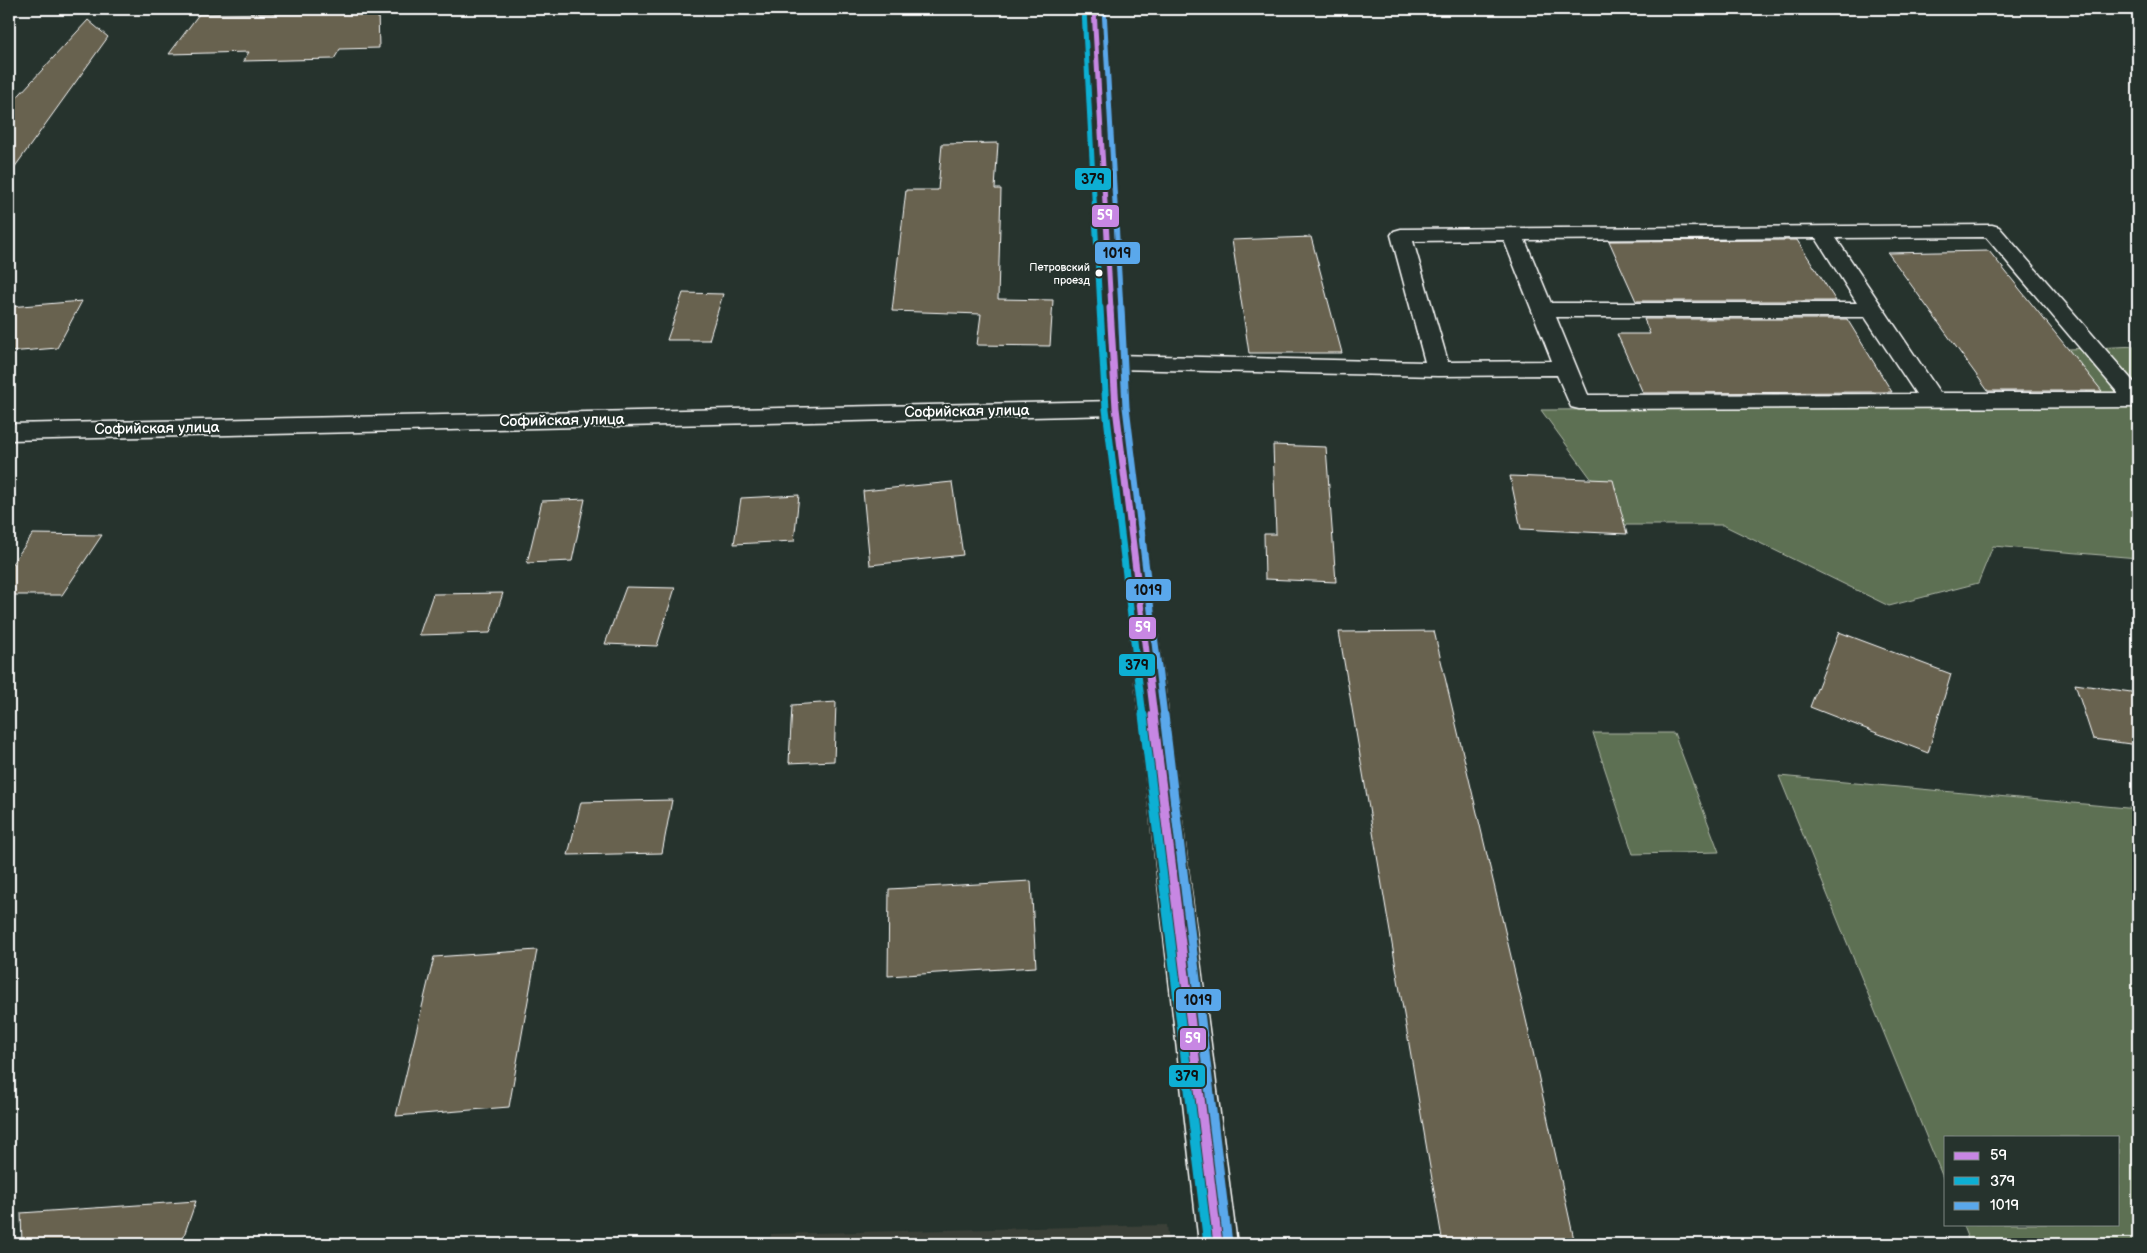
<svg xmlns="http://www.w3.org/2000/svg" width="2147" height="1253" font-family="'Balsamiq Sans',sans-serif">
<style>
.built{fill:#3a4138}
.green{fill:#5d6f52;stroke:#aeb7a8}
.building{fill:#676250;stroke:#fff}
.lines{fill:none;stroke-linecap:round;stroke-linejoin:round}
.lane-casing{stroke:#fff;stroke-width:3}
.street-casing{stroke:#fff;stroke-width:3}
.secondary-casing{stroke:#fff;stroke-width:3}
.lane{fill:#26332d;fill-rule:evenodd}
.street{fill:#26332d;fill-rule:evenodd}
.secondary{fill:#26332d;fill-rule:evenodd}
.bus-1-far2-casing{stroke:#26332d;stroke-width:8}
.bus-1-far1-casing{stroke:#26332d;stroke-width:11}
.bus-1-casing{stroke:#26332d;stroke-width:13}
.bus-2-far2-casing{stroke:#26332d;stroke-width:8}
.bus-2-far1-casing{stroke:#26332d;stroke-width:11}
.bus-2-casing{stroke:#26332d;stroke-width:13}
.bus-3-far2-casing{stroke:#26332d;stroke-width:8}
.bus-3-far1-casing{stroke:#26332d;stroke-width:11}
.bus-3-casing{stroke:#26332d;stroke-width:13}
.bus-1-far2{stroke:#c787e3;stroke-width:5}
.bus-1-far1{stroke:#c787e3;stroke-width:7}
.bus-1{stroke:#c787e3;stroke-width:9}
.bus-2-far2{stroke:#0dafd3;stroke-width:5}
.bus-2-far1{stroke:#0dafd3;stroke-width:7}
.bus-2{stroke:#0dafd3;stroke-width:9}
.bus-3-far2{stroke:#5aa8eb;stroke-width:5}
.bus-3-far1{stroke:#5aa8eb;stroke-width:7}
.bus-3{stroke:#5aa8eb;stroke-width:9}
.bus-dot{fill:#fff;stroke:#26332d;stroke-width:2}
.labels{text-anchor:middle;stroke-width:4;stroke-linejoin:round;paint-order:stroke}
.far-bus-label{font-size:11px;fill:#fff;stroke:#26332d;text-anchor:end}
.street-label{font-size:15px;fill:#fff;stroke:#26332d}
.line-badge{stroke:#26332d;stroke-width:2}
.badge-label{font-size:14px;text-anchor:middle;font-weight:bold;fill:#fff}
.pale-badge-label{font-size:14px;text-anchor:middle;font-weight:bold;fill:#111}
</style>
<rect width="100%" height="100%" fill="#26332d"/>
<filter id="ink" filterUnits="userSpaceOnUse"><feTurbulence type="fractalNoise" baseFrequency=".02" numOctaves="2"/><feDisplacementMap in="SourceGraphic" scale="10" xChannelSelector="R" yChannelSelector="G"/><feConvolveMatrix kernelMatrix="1 2 1 2 8 2 1 2 1" color-interpolation-filters="sRGB"/></filter>
<g filter="url(#ink)">
<path class="built" d="M 1167,1225 L 1169,1244 L 770,1244 L 771,1234 Z"/>
<g class="green">
<path d="M 2138,346 L 2138,558 L 1993,546 L 1978,583 L 1889,606 L 1723,525 L 1625,525 L 1541,410 L 2094,407 L 2068,349 Z"/>
<path d="M 1593,733 L 1674,733 L 1719,852 L 1633,854 Z"/>
<path d="M 1779,776 L 2138,809 L 2138,1244 L 1970,1244 L 1962,1224 L 2118,1224 L 2118,1137 L 1946,1137 L 1946,1185 Z"/>
</g>
<g class="building">
<path d="M 378,12 L 379,48 L 340,49 L 334,59 L 243,61 L 249,52 L 169,54 L 199,14 Z"/>
<path d="M 88,20 L 108,37 L 9,175 L 9,106 Z"/>
<path d="M 998,143 L 995,189 L 1001,189 L 998,299 L 1053,300 L 1050,346 L 977,345 L 981,314 L 892,311 L 906,190 L 938,190 L 942,144 Z"/>
<path d="M 1311,237 L 1342,353 L 1249,353 L 1232,240 Z"/>
<path d="M 1797,240 L 1836,301 L 1636,301 L 1609,241 Z"/>
<path d="M 1989,251 L 2102,391 L 1988,391 L 1888,253 Z"/>
<path d="M 683,293 L 723,294 L 709,340 L 667,340 Z"/>
<path d="M 82,301 L 57,348 L 9,352 L 9,307 Z"/>
<path d="M 1644,319 L 1847,319 L 1892,392 L 1643,393 L 1617,334 L 1650,334 Z"/>
<path d="M 1273,445 L 1326,447 L 1336,582 L 1265,579 L 1264,534 L 1276,534 Z"/>
<path d="M 1510,476 L 1613,480 L 1627,534 L 1521,529 Z"/>
<path d="M 952,482 L 963,555 L 870,565 L 863,491 Z"/>
<path d="M 799,495 L 794,541 L 734,544 L 741,498 Z"/>
<path d="M 585,499 L 572,561 L 527,563 L 542,501 Z"/>
<path d="M 33,534 L 102,535 L 62,595 L 9,595 L 9,568 Z"/>
<path d="M 626,587 L 675,588 L 657,646 L 605,644 Z"/>
<path d="M 503,593 L 490,633 L 419,635 L 433,594 Z"/>
<path d="M 1434,631 L 1527,1024 L 1575,1244 L 1443,1244 L 1339,632 Z"/>
<path d="M 1839,632 L 1951,674 L 1928,753 L 1810,707 Z"/>
<path d="M 2075,684 L 2138,693 L 2138,745 L 2093,739 Z"/>
<path d="M 836,702 L 834,761 L 789,763 L 792,705 Z"/>
<path d="M 672,800 L 662,853 L 568,855 L 581,802 Z"/>
<path d="M 1031,881 L 1036,967 L 888,976 L 889,889 Z"/>
<path d="M 537,950 L 509,1107 L 396,1116 L 434,957 Z"/>
<path d="M 196,1201 L 181,1244 L 22,1244 L 21,1213 Z"/>
</g>
<g class="lines">
<defs>
<path id="lane" d="M 1992,225 L 1999,227 L 2138,387 L 2138,407 L 1579,409 L 1571,407 L 1557,375 L 1438,376 L 1114,369 L 1106,367 L 1103,362 L 1106,357 L 1114,355 L 1425,362 L 1391,235 L 1394,231 L 1401,229 ZM 1986,237 L 2118,393 L 1940,393 L 1836,238 ZM 1816,238 L 1857,303 L 1551,303 L 1525,240 ZM 1504,240 L 1552,361 L 1448,362 L 1413,241 ZM 1556,317 L 1865,317 L 1916,394 L 1588,395 Z"/>
<path id="street" d="M 1116,401 L 1124,403 L 1128,408 L 1124,413 L 1116,415 L 9,440 L 9,424 Z"/>
<path id="secondary" d="M 1086,9 L 1102,9 L 1128,408 L 1237,1244 L 1199,1244 L 1104,408 Z"/>
</defs>
<use href="#lane" class="lane-casing"/>
<use href="#street" class="street-casing"/>
<use href="#secondary" class="secondary-casing"/>
<use href="#lane" class="lane"/>
<use href="#street" class="street"/>
<use href="#secondary" class="secondary"/>
<defs>
<path id="bus-1-far2" d="M 1094,9 L 1111,309"/>
<path id="bus-1-far1" d="M 1110,308 L 1116,408 L 1154,716"/>
<path id="bus-1" d="M 1153,715 L 1218,1244"/>
<path id="bus-2-far2" d="M 1084,10 L 1100,309"/>
<path id="bus-2-far1" d="M 1100,308 L 1106,409 L 1143,716"/>
<path id="bus-2" d="M 1143,715 L 1208,1244"/>
<path id="bus-3-far2" d="M 1104,9 L 1121,309"/>
<path id="bus-3-far1" d="M 1121,308 L 1126,407 L 1164,716"/>
<path id="bus-3" d="M 1164,715 L 1228,1243"/>
</defs>
<use href="#bus-1-far2" class="bus-1-far2-casing"/>
<use href="#bus-1-far1" class="bus-1-far1-casing"/>
<use href="#bus-1" class="bus-1-casing"/>
<use href="#bus-2-far2" class="bus-2-far2-casing"/>
<use href="#bus-2-far1" class="bus-2-far1-casing"/>
<use href="#bus-2" class="bus-2-casing"/>
<use href="#bus-3-far2" class="bus-3-far2-casing"/>
<use href="#bus-3-far1" class="bus-3-far1-casing"/>
<use href="#bus-3" class="bus-3-casing"/>
<use href="#bus-1-far2" class="bus-1-far2"/>
<use href="#bus-1-far1" class="bus-1-far1"/>
<use href="#bus-1" class="bus-1"/>
<use href="#bus-2-far2" class="bus-2-far2"/>
<use href="#bus-2-far1" class="bus-2-far1"/>
<use href="#bus-2" class="bus-2"/>
<use href="#bus-3-far2" class="bus-3-far2"/>
<use href="#bus-3-far1" class="bus-3-far1"/>
<use href="#bus-3" class="bus-3"/>
</g>
</g>
<circle class="bus-dot" cx="1099" cy="273" r="4.5"/>
<g class="labels">
<g class="far-bus-label">
<text x="1090" y="271">Петровский<tspan x="1090" dy="13">проезд</tspan></text>
</g>
<g class="street-label">
<text transform="translate(967 411) rotate(-1)" y="5">Софийская улица</text>
<text transform="translate(562 420) rotate(-1)" y="5">Софийская улица</text>
<text transform="translate(157 428) rotate(-1)" y="5">Софийская улица</text>
</g>
</g>
<g class="line-badge">
<rect x="1074" y="167" width="38" height="24" rx="5" fill="#0dafd3"/>
<rect x="1091" y="204" width="29" height="24" rx="5" fill="#c787e3"/>
<rect x="1094" y="241" width="47" height="24" rx="5" fill="#5aa8eb"/>
<rect x="1125" y="578" width="47" height="24" rx="5" fill="#5aa8eb"/>
<rect x="1128" y="616" width="29" height="24" rx="5" fill="#c787e3"/>
<rect x="1118" y="653" width="38" height="24" rx="5" fill="#0dafd3"/>
<rect x="1175" y="988" width="47" height="24" rx="5" fill="#5aa8eb"/>
<rect x="1179" y="1027" width="28" height="24" rx="5" fill="#c787e3"/>
<rect x="1168" y="1064" width="38" height="24" rx="5" fill="#0dafd3"/>
</g>
<g class="badge-label">
<text x="1105" y="220">59</text>
<text x="1143" y="632">59</text>
<text x="1193" y="1043">59</text>
</g>
<g class="pale-badge-label">
<text x="1093" y="184">379</text>
<text x="1117" y="258">1019</text>
<text x="1148" y="595">1019</text>
<text x="1137" y="670">379</text>
<text x="1198" y="1005">1019</text>
<text x="1187" y="1081">379</text>
</g>
<rect width="2147" height="1253" fill="none" stroke="#26332d" stroke-width="30"/>
<rect x="15" y="15" width="2117" height="1223" fill="none" stroke="#fff" stroke-width="2" filter="url(#ink)"/>
<rect x="1944" y="1136" width="175" height="90" fill="#26332d" stroke="#7d8581"/>
<rect x="1954" y="1152" width="25" height="8" fill="#c787e3" stroke="#7d8581"/>
<text x="1990" y="1160" font-size="15" fill="#ffffff">59</text>
<rect x="1954" y="1177" width="25" height="8" fill="#0dafd3" stroke="#7d8581"/>
<text x="1990" y="1186" font-size="15" fill="#ffffff">379</text>
<rect x="1954" y="1202" width="25" height="8" fill="#5aa8eb" stroke="#7d8581"/>
<text x="1990" y="1210" font-size="15" fill="#ffffff">1019</text>
</svg>
